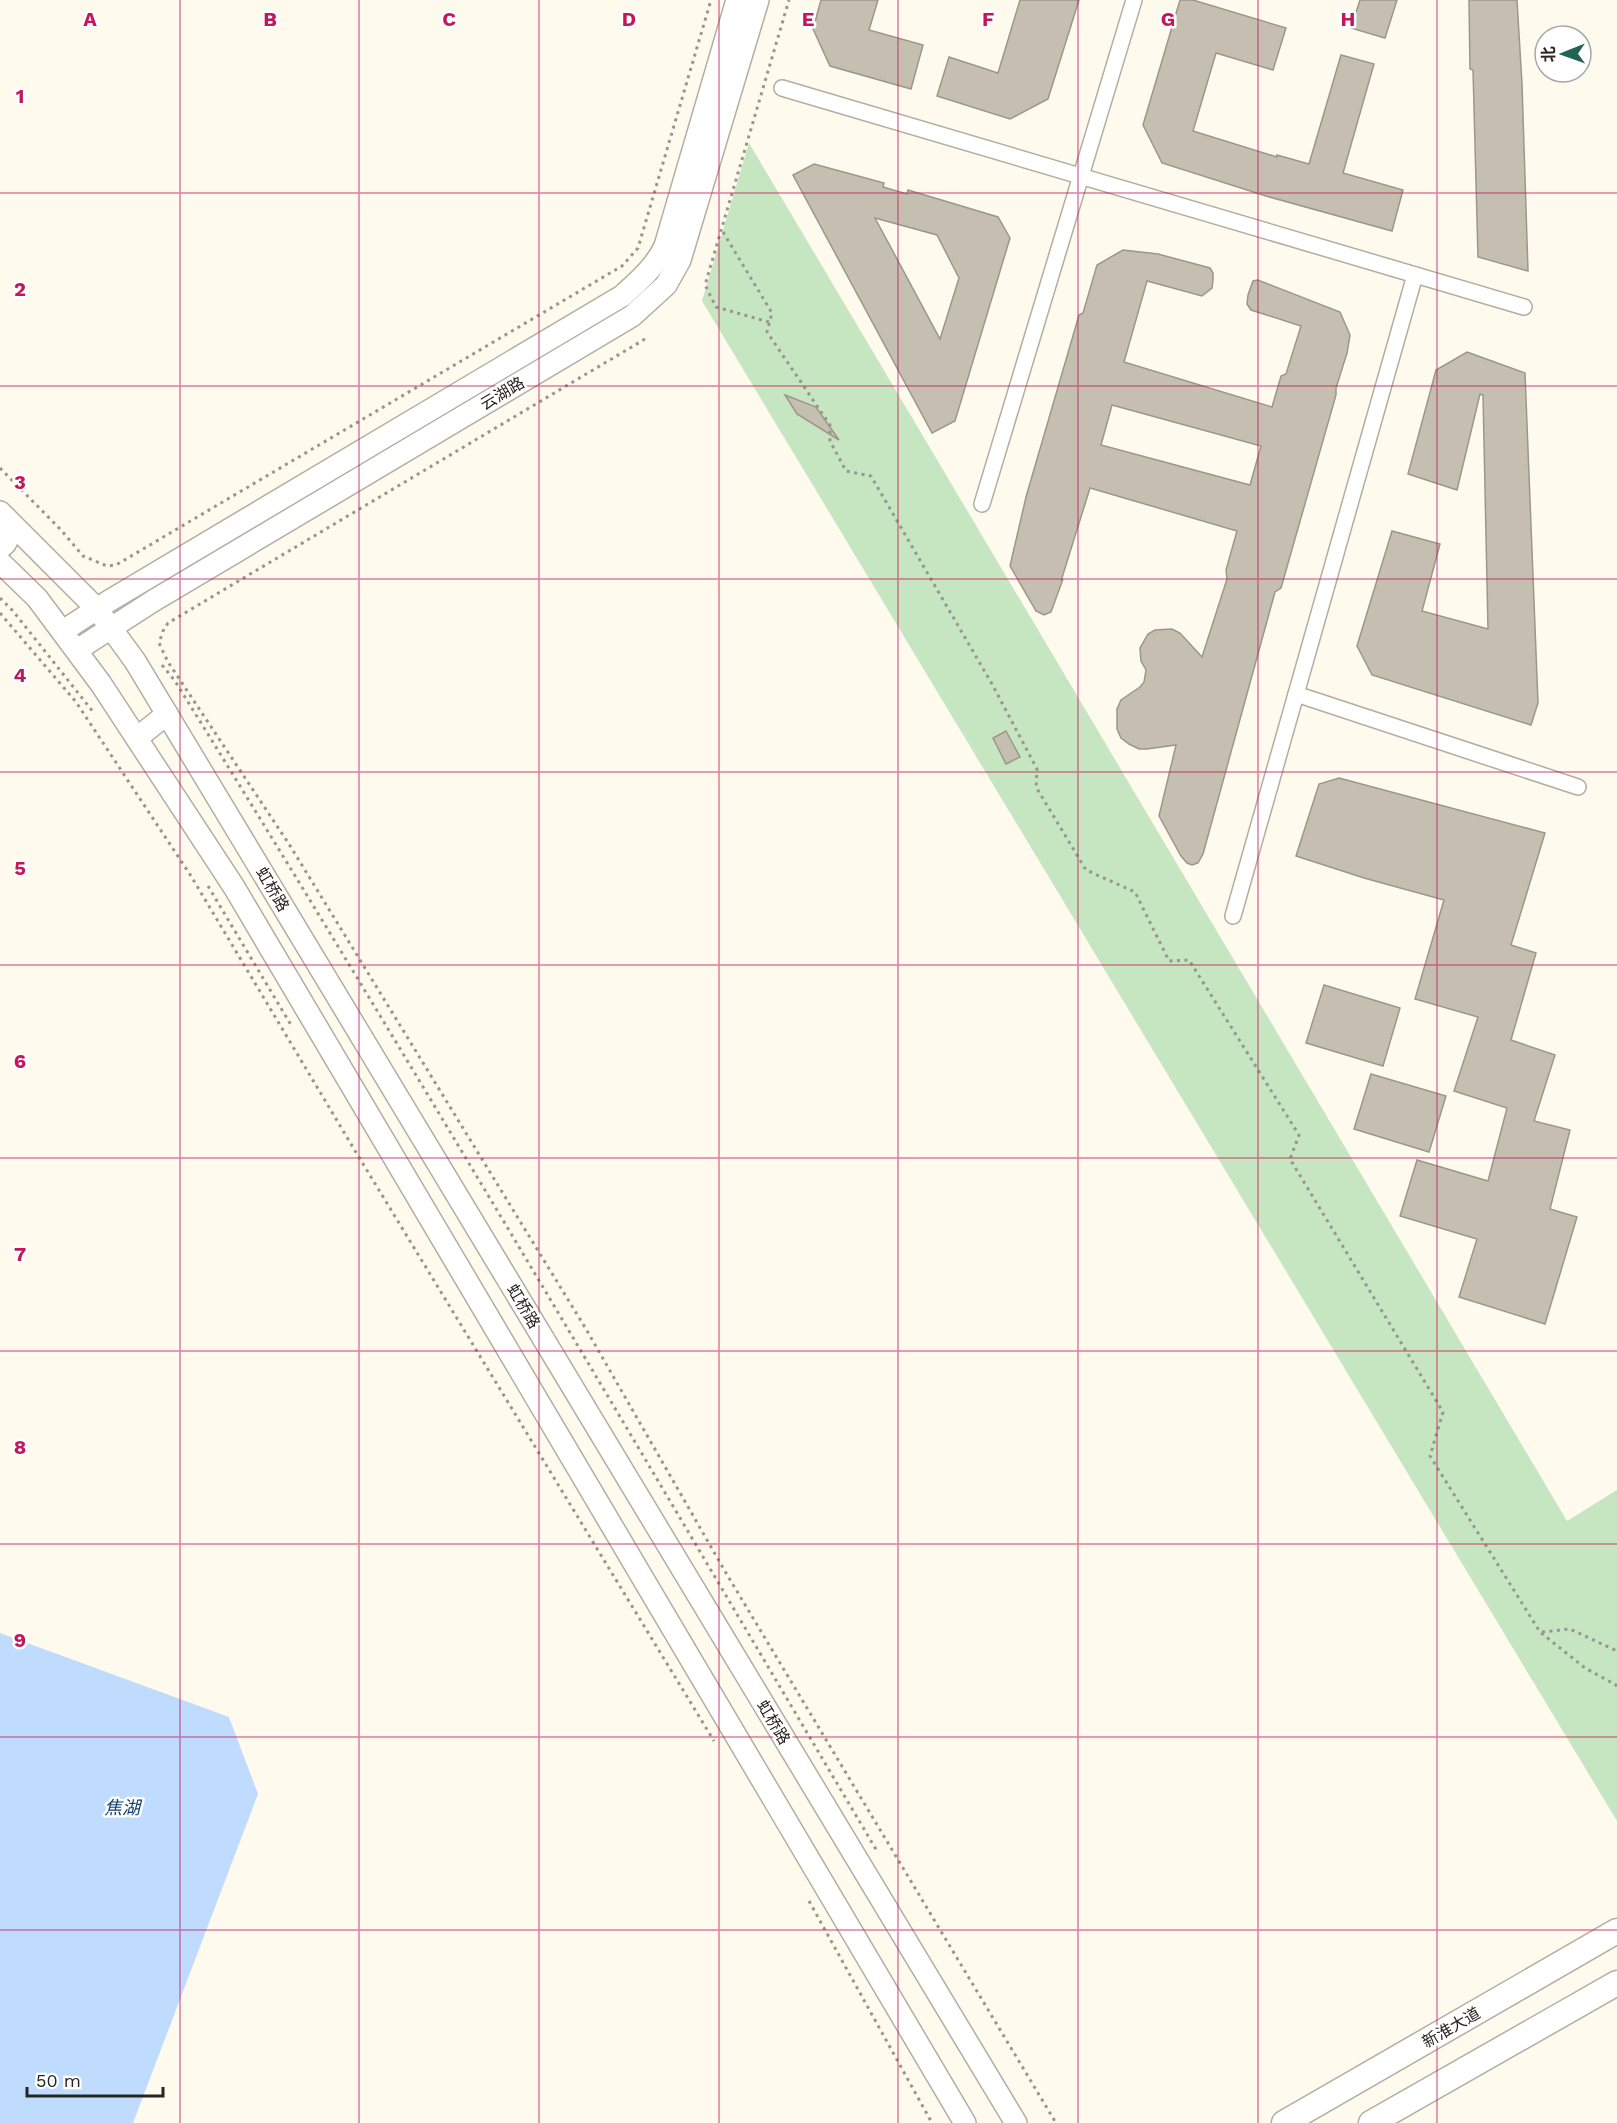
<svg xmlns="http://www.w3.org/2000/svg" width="1617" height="2123" font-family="'Work Sans','Noto Sans SC',sans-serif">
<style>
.green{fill:#c6e5c1}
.water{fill:#bfdcff}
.building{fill:#c4bfb0;stroke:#9c9889;stroke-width:1.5;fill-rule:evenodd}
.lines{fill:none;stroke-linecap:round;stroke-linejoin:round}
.street-casing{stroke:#b3ae9f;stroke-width:18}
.secondary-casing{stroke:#b3ae9f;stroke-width:24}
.primary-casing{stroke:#b3ae9f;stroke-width:27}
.path{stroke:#99968c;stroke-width:3;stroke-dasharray:3 4.5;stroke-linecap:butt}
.street{stroke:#fff;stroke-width:15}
.secondary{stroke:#fff;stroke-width:21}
.primary{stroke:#fff;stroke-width:24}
.grid{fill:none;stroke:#c2185b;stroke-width:1.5;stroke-opacity:0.55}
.labels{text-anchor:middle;stroke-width:5;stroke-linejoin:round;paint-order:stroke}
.street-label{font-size:16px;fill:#272520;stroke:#fff}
.water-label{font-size:18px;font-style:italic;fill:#0f3f73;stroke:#fff}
.grid-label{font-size:20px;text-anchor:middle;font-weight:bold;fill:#c2185b;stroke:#fff;stroke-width:5;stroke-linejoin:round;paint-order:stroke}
</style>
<rect width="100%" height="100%" fill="#fefaed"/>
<path class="green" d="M 749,143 L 1567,1521 L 1617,1490 L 1617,1821 L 702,301 Z"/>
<path class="water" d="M 0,1633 L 229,1717 L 258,1794 L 133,2123 L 0,2123 Z"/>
<g class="building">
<path d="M 821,0 L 878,0 L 869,30 L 923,45 L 911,89 L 830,66 L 813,29 Z"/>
<path d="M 1020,0 L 1079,0 L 1048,99 L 1010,119 L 937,96 L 949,57 L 998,73 Z"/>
<path d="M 1180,0 L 1193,0 L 1286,28 L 1273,70 L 1216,53 L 1193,131 L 1277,157 L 1277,155 L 1309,164 L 1341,55 L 1374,64 L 1343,173 L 1403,190 L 1392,231 L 1266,196 L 1162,163 L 1143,125 Z"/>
<path d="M 1360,0 L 1397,0 L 1385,38 L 1351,28 Z"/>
<path d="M 1469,0 L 1517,0 L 1522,84 L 1528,271 L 1478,257 L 1473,70 L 1470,69 Z"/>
<path d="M 814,164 L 884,183 L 883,187 L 907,194 L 908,190 L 998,217 L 1010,238 L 955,421 L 932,433 L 793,175 ZM 875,218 L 937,235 L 959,278 L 940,339 Z"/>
<path d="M 1123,250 L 1158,254 L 1210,268 L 1213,273 L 1213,280 L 1212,288 L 1202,296 L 1147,281 L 1124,362 L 1272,407 L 1281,376 L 1286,374 L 1301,326 L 1251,310 L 1247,304 L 1248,295 L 1253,281 L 1258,280 L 1340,312 L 1350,335 L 1347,353 L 1336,388 L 1336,395 L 1281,588 L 1275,592 L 1203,854 L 1198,863 L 1192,865 L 1187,863 L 1181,856 L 1159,816 L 1176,745 L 1147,749 L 1139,749 L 1129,744 L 1121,738 L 1117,729 L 1117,709 L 1121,700 L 1140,687 L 1144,682 L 1146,670 L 1141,661 L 1140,648 L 1148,634 L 1155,630 L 1172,629 L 1180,633 L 1202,657 L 1227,579 L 1226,570 L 1237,531 L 1090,488 L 1061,581 L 1063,579 L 1051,612 L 1044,615 L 1036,611 L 1010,566 L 1026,497 L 1079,315 L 1083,313 L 1097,265 ZM 1112,405 L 1261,446 L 1250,485 L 1101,445 Z"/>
<path d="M 1467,352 L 1525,373 L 1538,703 L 1531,725 L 1372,675 L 1357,646 L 1392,531 L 1440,544 L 1422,611 L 1488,629 L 1483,395 L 1480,394 L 1457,490 L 1408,474 L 1436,370 Z"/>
<path d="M 785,395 L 816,407 L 839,440 L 797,414 Z"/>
<path d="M 1006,731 L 1020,757 L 1006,764 L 993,738 Z"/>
<path d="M 1339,778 L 1545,833 L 1511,945 L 1536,953 L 1511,1040 L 1555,1055 L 1534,1121 L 1570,1130 L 1550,1209 L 1577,1217 L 1545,1324 L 1459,1297 L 1477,1239 L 1400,1216 L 1417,1160 L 1488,1181 L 1507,1108 L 1454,1091 L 1478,1017 L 1415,999 L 1444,900 L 1364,878 L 1296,856 L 1319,784 Z"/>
<path d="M 1324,985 L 1400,1008 L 1383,1066 L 1306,1043 Z"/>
<path d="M 1371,1074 L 1446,1096 L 1429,1152 L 1354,1129 Z"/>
</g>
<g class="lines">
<defs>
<g id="street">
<path d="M 782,88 L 1524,307"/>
<path d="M 982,504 L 1134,0"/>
<path d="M 1296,694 L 1578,787"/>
<path d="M 1233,916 L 1415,275"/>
</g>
<g id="secondary">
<path d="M 0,512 L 97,609 L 135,661 L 1016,2123"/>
<path d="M 0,548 C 12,541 8,529 6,518"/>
<path d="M 0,562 L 37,598 L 101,684 L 234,887 L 965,2123"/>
<path d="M 63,631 L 109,601 L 622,296 C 638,282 656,266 665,246 L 737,0"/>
<path d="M 77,650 L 153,601 L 632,316 L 666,285 L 680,260 L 758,0"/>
<path d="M 137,738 L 167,714"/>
</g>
<g id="primary">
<path d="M 1284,2123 L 1617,1931"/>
<path d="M 1371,2123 L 1617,1983"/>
</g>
</defs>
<use href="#street" class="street-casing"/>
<use href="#secondary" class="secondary-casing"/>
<use href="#primary" class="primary-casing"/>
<g class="path">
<path d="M 723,232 L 772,313 L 767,332 L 830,425 L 830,441 L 846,471 L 871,476 L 992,684 L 1037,769 L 1036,787 L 1086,870 L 1135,892 L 1169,961 L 1189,960 L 1299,1135 L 1290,1159 L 1443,1412 L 1430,1456 L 1540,1632 L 1585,1668 L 1616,1685 L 1617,1691"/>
<path d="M 769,322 L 716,307 L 705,285 L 789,0"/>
<path d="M 645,339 L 168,623 L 163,631 L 159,643 L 168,662 L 289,844 L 586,1329 L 726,1573 L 1056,2123"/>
<path d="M 0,468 L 61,530 L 83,556 L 107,566 L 116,565 L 622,266 L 638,248 L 711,0"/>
<path d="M 0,598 L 13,611 L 94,713"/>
<path d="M 0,613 L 76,702 L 191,876 L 354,1149 L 714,1741"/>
<path d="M 162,665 L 175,681 C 415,1067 645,1459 877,1851"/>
<path d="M 208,886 L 291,1025"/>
<path d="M 1542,1632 L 1570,1629 L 1617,1651"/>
<path d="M 809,1901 L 932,2123"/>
</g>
<use href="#street" class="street"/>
<use href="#secondary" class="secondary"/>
<use href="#primary" class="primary"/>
</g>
<path class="grid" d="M 180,0 L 180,2123M 359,0 L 359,2123M 539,0 L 539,2123M 719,0 L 719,2123M 898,0 L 898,2123M 1078,0 L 1078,2123M 1258,0 L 1258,2123M 1437,0 L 1437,2123M 0,193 L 1617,193M 0,386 L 1617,386M 0,579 L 1617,579M 0,772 L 1617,772M 0,965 L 1617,965M 0,1158 L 1617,1158M 0,1351 L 1617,1351M 0,1544 L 1617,1544M 0,1737 L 1617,1737M 0,1930 L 1617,1930"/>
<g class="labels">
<g class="street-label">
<text transform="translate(502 393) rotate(-31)" y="6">云湖路</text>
<text transform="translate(273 889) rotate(59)" y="6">虹桥路</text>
<text transform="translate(524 1306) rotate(59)" y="6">虹桥路</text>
<text transform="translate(774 1722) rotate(59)" y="6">虹桥路</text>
<text transform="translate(1451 2027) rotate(-30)" y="6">新淮大道</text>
</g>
<g class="water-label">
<text x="122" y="1814">焦湖</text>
</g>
</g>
<g class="grid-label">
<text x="90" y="26">A</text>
<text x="270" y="26">B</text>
<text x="449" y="26">C</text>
<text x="629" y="26">D</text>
<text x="808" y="26">E</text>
<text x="988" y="26">F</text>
<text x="1168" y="26">G</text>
<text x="1348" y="26">H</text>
<text x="20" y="103">1</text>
<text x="20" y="296">2</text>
<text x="20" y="489">3</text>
<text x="20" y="682">4</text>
<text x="20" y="875">5</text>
<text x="20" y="1068">6</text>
<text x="20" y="1261">7</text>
<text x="20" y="1454">8</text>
<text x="20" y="1647">9</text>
</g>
<g transform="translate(1563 54) rotate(269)"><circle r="28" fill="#ffffff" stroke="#a9a8a6" stroke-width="1.5"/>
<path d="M0-4.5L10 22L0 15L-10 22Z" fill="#226351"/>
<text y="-9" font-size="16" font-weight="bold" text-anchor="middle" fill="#272520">北</text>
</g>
<path d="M27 2087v9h136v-9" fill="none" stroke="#272520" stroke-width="3"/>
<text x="36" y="2087" font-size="18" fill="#272520" stroke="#ffffff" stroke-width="4.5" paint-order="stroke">50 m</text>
</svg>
